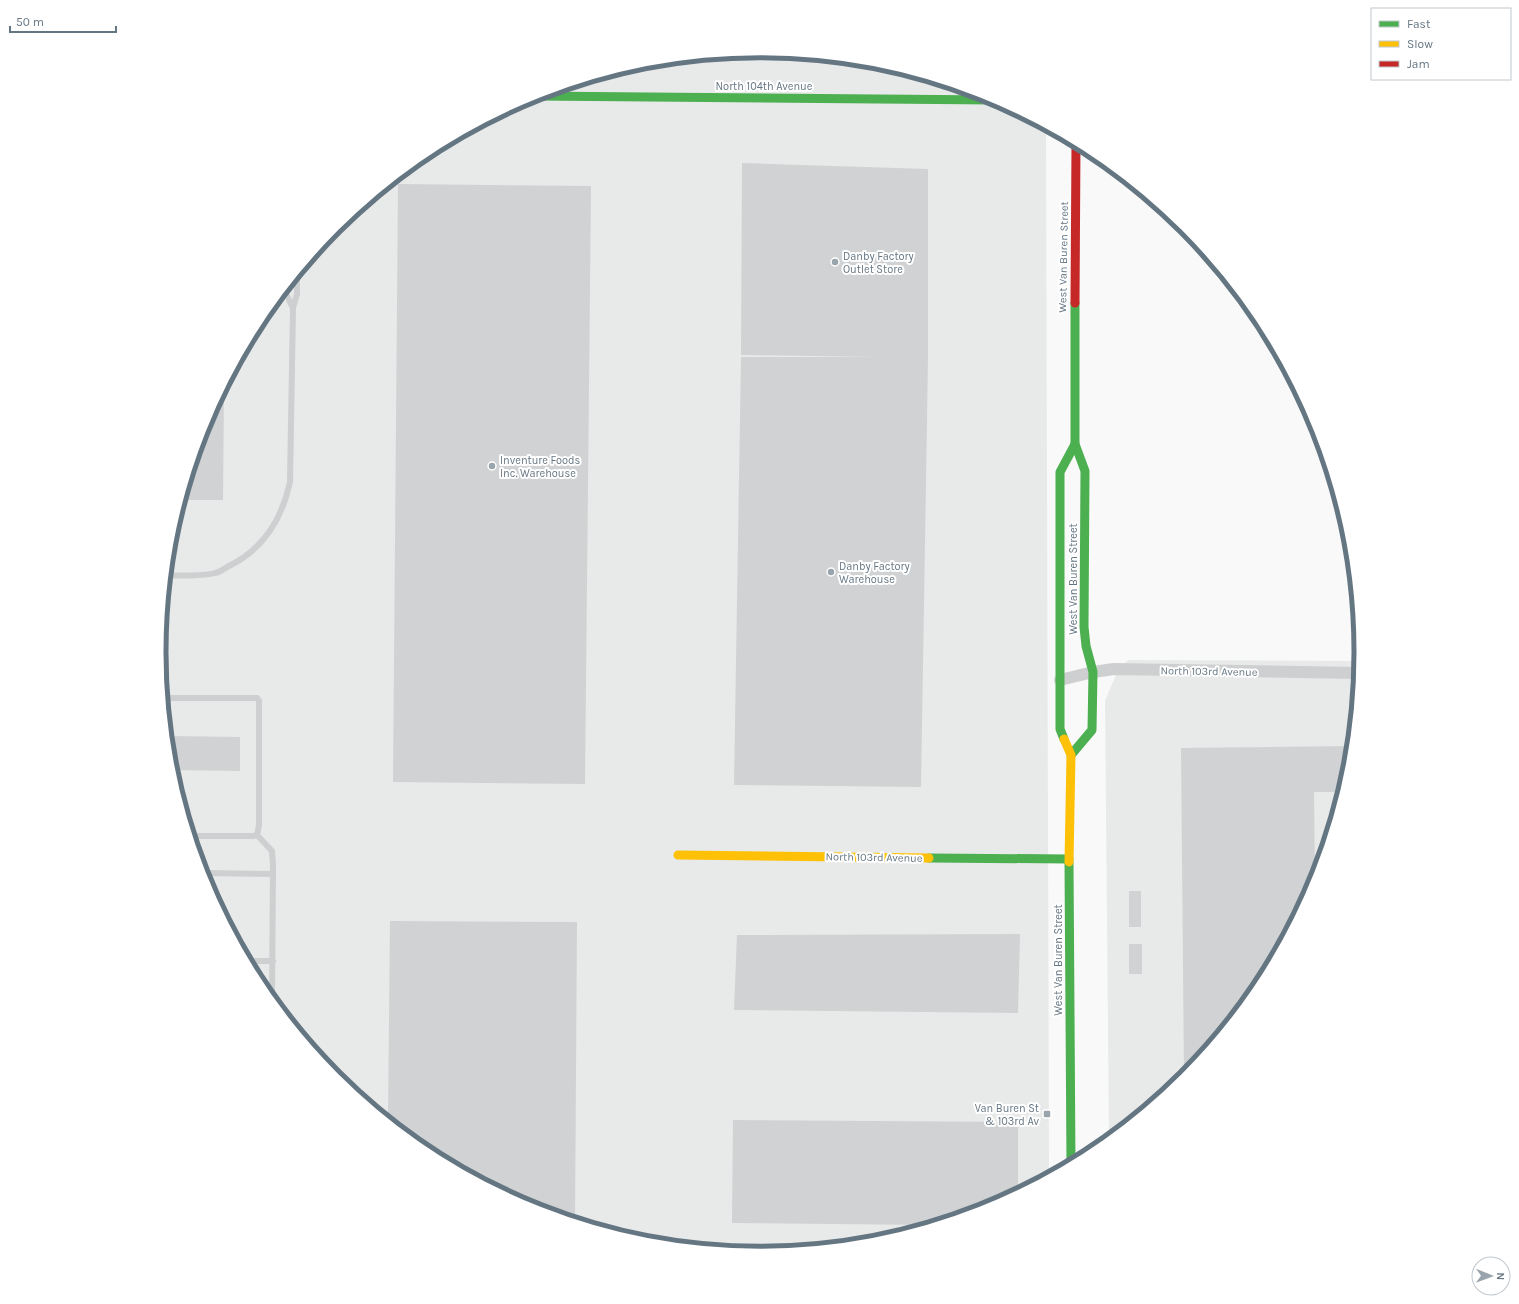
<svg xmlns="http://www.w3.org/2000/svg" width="1519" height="1304" font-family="Karla,sans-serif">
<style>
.built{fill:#e8e9e9}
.building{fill:#d0d2d3}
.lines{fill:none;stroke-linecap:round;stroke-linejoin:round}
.lane{stroke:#cecfd0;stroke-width:6}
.street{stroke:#cecfd0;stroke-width:12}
.fast{stroke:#4caf50;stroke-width:9}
.slow{stroke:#ffc107;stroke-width:9}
.jam{stroke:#c62828;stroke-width:9}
.poi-dot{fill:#99a4ac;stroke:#fff;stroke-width:1.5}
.labels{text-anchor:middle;stroke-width:4;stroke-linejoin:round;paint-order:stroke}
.street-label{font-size:11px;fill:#657683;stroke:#fff}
.poi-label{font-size:11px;fill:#657683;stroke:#fff;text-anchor:start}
.rim{fill:none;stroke:#657683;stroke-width:5}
</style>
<rect width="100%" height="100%" fill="#f9f9f9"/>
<g class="built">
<path d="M 760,51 L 877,63 L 990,97 L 1046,127 L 1049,1176 L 989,1207 L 877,1241 L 759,1253 L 642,1241 L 529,1207 L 425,1152 L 334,1077 L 260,986 L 204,882 L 170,769 L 159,652 L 170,535 L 204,422 L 260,318 L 335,227 L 426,152 L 530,97 L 642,63 Z"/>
<path d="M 1128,660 L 1360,661 L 1349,769 L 1315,882 L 1259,986 L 1184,1077 L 1109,1139 L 1105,701 L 1118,670 Z"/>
</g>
<g class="building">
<path d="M 755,51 L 846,60 L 846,61 L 755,60 Z"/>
<path d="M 742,163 L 928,169 L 928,358 L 921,787 L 734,785 L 741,357 L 880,357 L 741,355 Z"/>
<path d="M 398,184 L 591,186 L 585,784 L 393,782 Z"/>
<path d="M 224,385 L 223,500 L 181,500 L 204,422 Z"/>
<path d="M 167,736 L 240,737 L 240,771 L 170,770 Z"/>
<path d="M 1351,746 L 1349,769 L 1342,792 L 1314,792 L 1315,882 L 1259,986 L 1184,1077 L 1181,748 Z"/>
<rect x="1129" y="891" width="12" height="36"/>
<path d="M 390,921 L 577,922 L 575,1221 L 529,1207 L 425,1152 L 388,1121 Z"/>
<path d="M 1020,934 L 1018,1013 L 734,1010 L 737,935 Z"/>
<rect x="1129" y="944" width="13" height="30"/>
<path d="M 733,1120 L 1018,1122 L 1018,1192 L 989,1207 L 932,1225 L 732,1223 Z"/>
</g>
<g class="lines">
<g class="lane">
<path d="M 286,286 L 286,294 L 293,308 L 297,294 L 297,272"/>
<path d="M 166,575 C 178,576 205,576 215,573 C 220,572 225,568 229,566 C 264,549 282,519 290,482 L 293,308"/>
<path d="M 163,698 L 257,698 L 259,701 L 259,825 L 257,835 L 253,836 L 190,836"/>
<path d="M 257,835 L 272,851 L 273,865 L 272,1001"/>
<path d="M 201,873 L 273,874"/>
<path d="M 247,961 L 273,961"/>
</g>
<path class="street" d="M 1060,680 L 1093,672 L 1114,669 L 1358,673"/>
<g class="fast">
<path d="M 533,96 L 995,100"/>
<path d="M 1064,739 L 1060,729 L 1060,472 L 1075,444"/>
<path d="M 1071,755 L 1092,730 L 1093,672 L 1086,646 L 1084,627 L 1085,471 L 1075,444 L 1075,303"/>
<path d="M 929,858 L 1069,859"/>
<path d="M 1069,862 L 1071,1164"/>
</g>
<g class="slow">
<path d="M 1064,739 L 1071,755 L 1069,862"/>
<path d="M 678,855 L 929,858"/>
</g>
<path class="jam" d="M 1075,303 L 1076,143"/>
</g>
<g class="poi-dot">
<circle cx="835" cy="262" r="4"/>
<circle cx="492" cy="466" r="4"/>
<circle cx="831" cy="572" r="4"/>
<rect x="1043" y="1110" width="8" height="8" rx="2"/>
</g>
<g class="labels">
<g class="street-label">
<text x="764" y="90">North 104th Avenue</text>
<text transform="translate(1063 257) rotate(-89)" y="4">West Van Buren Street</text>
<text transform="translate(1073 579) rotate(-90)" y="4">West Van Buren Street</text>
<text transform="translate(1209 671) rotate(1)" y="4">North 103rd Avenue</text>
<text transform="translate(874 857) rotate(1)" y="4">North 103rd Avenue</text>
<text transform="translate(1058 960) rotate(-90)" y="4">West Van Buren Street</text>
</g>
<g class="poi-label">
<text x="843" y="260">Danby Factory<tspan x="843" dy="13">Outlet Store</tspan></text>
<text x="500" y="464">Inventure Foods<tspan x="500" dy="13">Inc. Warehouse</tspan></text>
<text x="839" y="570">Danby Factory<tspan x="839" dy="13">Warehouse</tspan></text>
<text x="1039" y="1112" text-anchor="end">Van Buren St<tspan x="1039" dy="13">&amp; 103rd Av</tspan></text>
</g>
</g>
<path d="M0 0H1519V1304H0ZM166 652a594 594 0 1 1 1188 0a594 594 0 1 1-1188 0Z" fill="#fff" fill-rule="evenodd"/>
<path class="rim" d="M166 652a594 594 0 1 1 1188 0a594 594 0 1 1-1188 0Z"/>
<rect x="1371" y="8" width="140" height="72" fill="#ffffff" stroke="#c1c8cd"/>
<rect x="1379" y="21" width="20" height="6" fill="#4caf50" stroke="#c1c8cd"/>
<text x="1407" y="28" font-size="12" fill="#657683">Fast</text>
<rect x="1379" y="41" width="20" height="6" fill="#ffc107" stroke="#c1c8cd"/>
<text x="1407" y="48" font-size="12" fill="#657683">Slow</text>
<rect x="1379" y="61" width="20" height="6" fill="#c62828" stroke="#c1c8cd"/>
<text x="1407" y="68" font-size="12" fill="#657683">Jam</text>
<g transform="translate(1491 1276) rotate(91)"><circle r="19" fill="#ffffff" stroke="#c1c8cd"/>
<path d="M0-3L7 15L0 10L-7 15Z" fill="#99a4ac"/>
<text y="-6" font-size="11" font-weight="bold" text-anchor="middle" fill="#657683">N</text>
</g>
<path d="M10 26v6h106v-6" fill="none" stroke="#657683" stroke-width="2"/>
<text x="16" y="26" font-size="12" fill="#657683" stroke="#ffffff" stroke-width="3" paint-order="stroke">50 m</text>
</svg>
